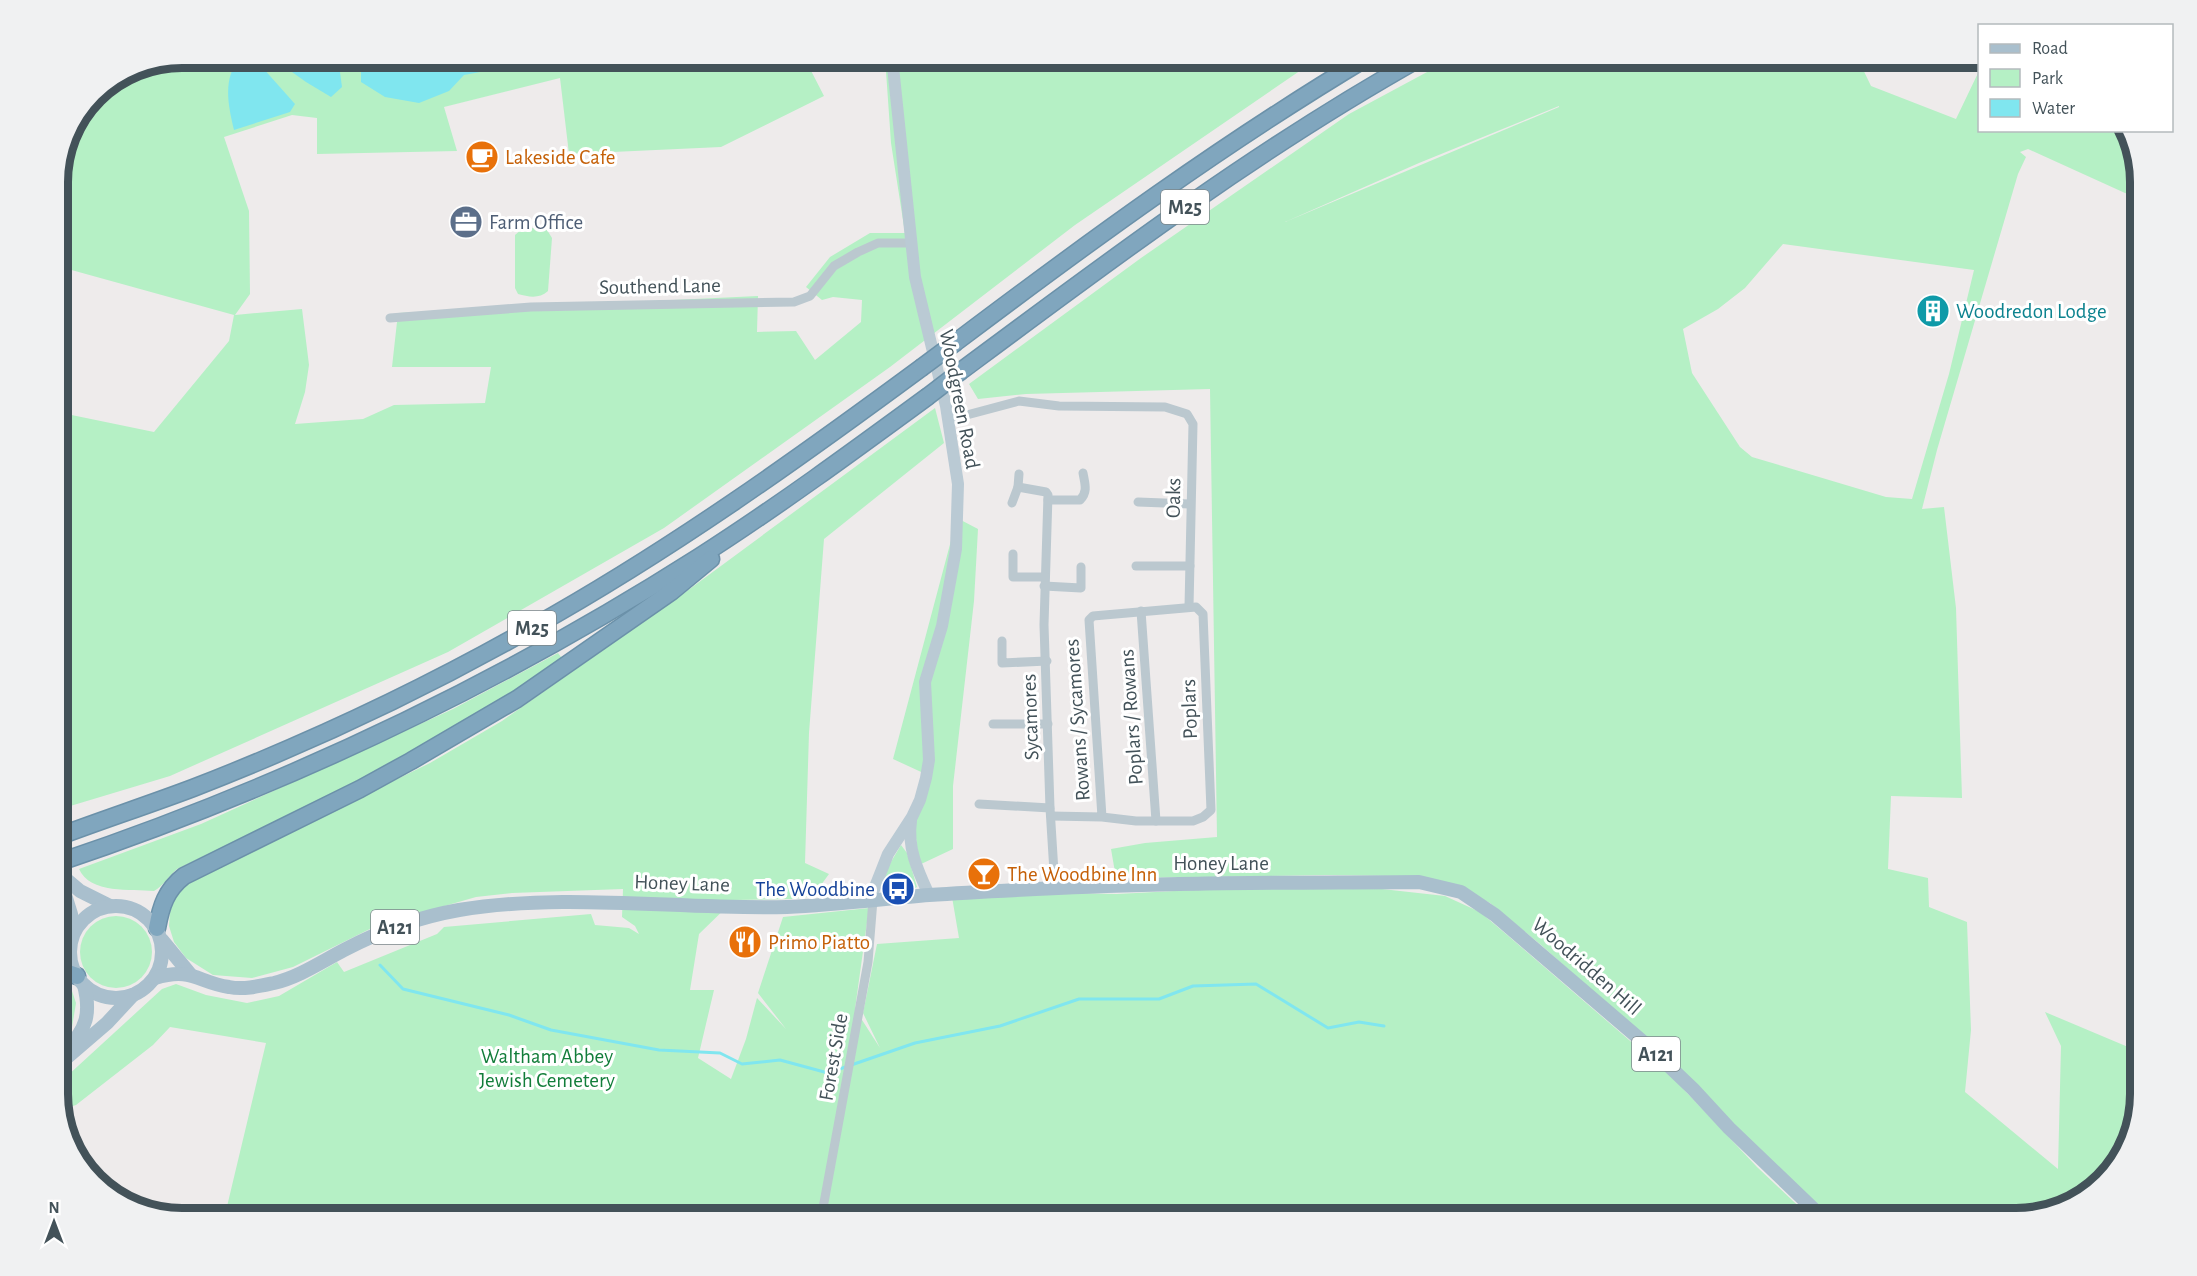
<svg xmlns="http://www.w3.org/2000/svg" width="2197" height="1276" font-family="'Alegreya Sans',sans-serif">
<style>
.green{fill:#b5f0c5;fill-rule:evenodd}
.water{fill:#80e6ef}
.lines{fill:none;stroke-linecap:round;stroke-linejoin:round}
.stream{stroke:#80e6ef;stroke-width:3}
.highway-casing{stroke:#6b91a9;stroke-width:19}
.street{stroke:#bbc8cf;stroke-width:9}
.secondary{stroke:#bacad4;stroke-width:12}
.primary{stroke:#a9bfcd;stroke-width:14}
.highway{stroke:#80a6be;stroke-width:16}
.highway-bridge-casing{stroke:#6b91a9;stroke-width:19;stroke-linecap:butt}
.highway-bridge{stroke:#80a6be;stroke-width:16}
.labels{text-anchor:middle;stroke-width:6;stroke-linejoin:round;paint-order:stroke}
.shield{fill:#fff;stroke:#7b868b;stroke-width:1.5}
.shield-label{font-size:20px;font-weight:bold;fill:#435259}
.food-label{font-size:21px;fill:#c56008;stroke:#fff;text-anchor:start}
.service-label{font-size:21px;fill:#4e5e75;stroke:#fff;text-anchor:start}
.street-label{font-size:21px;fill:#435259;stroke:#fff}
.culture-label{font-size:21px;fill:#0d838f;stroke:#fff;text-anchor:start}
.transit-label{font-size:21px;fill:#164399;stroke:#fff;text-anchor:end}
.park-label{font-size:21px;fill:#127d3a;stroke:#fff}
.rim{fill:none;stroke:#435259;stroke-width:8}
</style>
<rect width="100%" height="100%" fill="#eeebeb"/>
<g class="green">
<path d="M 182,57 L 804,57 L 824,96 L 721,147 L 569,154 L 560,78 L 444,107 L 457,151 L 317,154 L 317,118 L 292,115 L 224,137 L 249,211 L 250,294 L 235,315 L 302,309 L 309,365 L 305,392 L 295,424 L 363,419 L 394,405 L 485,403 L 491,367 L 392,367 L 398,313 L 758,296 L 757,332 L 796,331 L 815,360 L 861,322 L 862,300 L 833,297 L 822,300 L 806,287 L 830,257 L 870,233 L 905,233 L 891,143 L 885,57 L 1325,57 L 1307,66 L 1075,225 L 890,367 L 664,528 L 448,652 L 170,776 L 57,810 L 57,412 L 154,432 L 229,341 L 234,315 L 57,266 C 57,183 46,112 133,67 C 146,61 167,60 182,57 Z"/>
<path d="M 1455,57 L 1638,57 L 1635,66 L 1640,57 L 1857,57 L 1871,86 L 1956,119 L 1979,71 L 1980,130 L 2127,131 L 2140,174 L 2140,196 L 2125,193 L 2028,149 L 2020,152 L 2026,157 L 2018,174 L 1937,450 L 1922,509 L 1944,507 L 1956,608 L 1962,798 L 1891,796 L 1888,869 L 1928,878 L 1929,907 L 1967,922 L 1971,1030 L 1965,1092 L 2058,1169 L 2061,1046 L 2045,1012 L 2140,1052 L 2140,1095 L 2123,1156 L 2078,1202 L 2016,1219 L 1834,1219 L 1742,1134 L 1685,1073 L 1541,945 L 1490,903 L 1463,889 L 1397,876 L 1328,875 L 1136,878 L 1140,870 L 1116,878 L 1111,849 L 1145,843 L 1217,837 L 1210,389 L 1026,394 L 978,399 L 969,384 L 1141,258 L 1349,114 ZM 1559,106 L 1559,107 L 1285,222 L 1419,163 ZM 1783,244 L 1974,270 L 1949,374 L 1912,499 L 1886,497 L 1752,457 L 1740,447 L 1692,373 L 1683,329 L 1718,309 L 1745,288 Z"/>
<path d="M 533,228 L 547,230 L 552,238 L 548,291 C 539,299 529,297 518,294 L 515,288 L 515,235 L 522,229 Z"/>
<path d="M 935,408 L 944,443 L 824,539 L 809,733 L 805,863 L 829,874 L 813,896 L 794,899 L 734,900 L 699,934 L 690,990 L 714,990 L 698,1058 L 731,1079 L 746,1039 L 757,998 L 786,1029 L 758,993 L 783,917 L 869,908 L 855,1009 L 880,1048 L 863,1013 L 877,944 L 959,938 L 952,897 L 1060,893 L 1117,894 L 1232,888 L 1364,887 L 1445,896 L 1480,912 L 1506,934 L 1672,1077 L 1757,1167 L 1812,1219 L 224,1219 L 266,1043 L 170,1027 L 153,1045 L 76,1105 L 60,1110 L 57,1102 L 57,1081 L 66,1077 L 162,989 L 176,984 L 206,995 L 247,1003 L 279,996 L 337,962 L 344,972 L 437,934 L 444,927 L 591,914 L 595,925 L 629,928 L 639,934 L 635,926 L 622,917 L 623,889 L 512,893 L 476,897 L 378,925 L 293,967 L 252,978 L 213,975 L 186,958 L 174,942 L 169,926 L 170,912 L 174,900 L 183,887 L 216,868 L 430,763 L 502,721 L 691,588 Z"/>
<path d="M 957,518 L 978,529 L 974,601 L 953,786 L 953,849 L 919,865 L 914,820 L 932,777 L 893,759 Z"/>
<path d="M 558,653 L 564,661 L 512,695 L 359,782 L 177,869 C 169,876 163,886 154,891 C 131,889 90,894 79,869 L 201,824 L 453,709 Z"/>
<path d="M 901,845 L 907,853 L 917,887 L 911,890 L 884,892 L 881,889 C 883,873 893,859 901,845 Z"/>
<circle cx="116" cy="952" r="36"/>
<path d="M 57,984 L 71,988 L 76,1003 L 71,1033 L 57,1042 Z"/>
</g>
<g class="water">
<path d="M 241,57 L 253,57 L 295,104 L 290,112 L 234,130 C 228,105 222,77 241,57 Z"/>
<path d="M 271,57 L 338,57 L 342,87 L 331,97 L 306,82 Z"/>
<path d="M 361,57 L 548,57 L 546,60 L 464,75 L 449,91 L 419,103 L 385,97 L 361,82 Z"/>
</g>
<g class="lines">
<g class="stream">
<path d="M 75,121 L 76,122"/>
<path d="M 380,965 L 403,989 L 509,1015 L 551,1030 L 659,1050 L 720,1053 L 742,1064 L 780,1060 L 828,1073 L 915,1043 L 1000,1026 L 1079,999 L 1159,999 L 1193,986 L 1256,984 L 1328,1028 L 1359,1022 L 1384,1026"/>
</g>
<defs>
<g id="highway">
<path d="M 956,342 C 1090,241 1224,143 1368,57"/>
<path d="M 961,371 C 1110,260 1259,148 1422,57"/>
<path d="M 57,837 C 102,820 148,805 193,788 C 309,743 424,689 533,627 C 669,551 795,461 921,368"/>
<path d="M 57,863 C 283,787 498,685 699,557 C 777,507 852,452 927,397"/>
<path d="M 157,928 C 161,906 166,890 184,876 L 360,789 L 411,761 L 517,699 L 671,592 L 711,559"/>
<path d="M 57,969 L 77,976"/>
</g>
</defs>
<use href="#highway" class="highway-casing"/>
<g class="street">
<path d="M 390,318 L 531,307 L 794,302 L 810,296 L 834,266 L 858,252 L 878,243 L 911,243"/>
<path d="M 948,420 L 1019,401 L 1059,406 L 1165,407 L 1187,414 L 1193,424 L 1189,607"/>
<path d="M 1019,474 L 1018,487 L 1046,492 L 1048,495 L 1044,625 L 1050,808 L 1055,888"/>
<path d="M 1048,500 L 1080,500 C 1088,492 1085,484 1083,473"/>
<path d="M 1138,502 L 1190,504"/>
<path d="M 1012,503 L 1018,487"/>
<path d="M 1013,554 L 1013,577 L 1045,577"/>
<path d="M 1136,566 L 1190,566"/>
<path d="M 1044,586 L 1081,588 L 1081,567"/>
<path d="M 1141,611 L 1156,821"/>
<path d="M 1002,641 L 1002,663 L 1047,661"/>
<path d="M 993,724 L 1048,724"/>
<path d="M 979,804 L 1050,808"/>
<path d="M 1051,816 L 1102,817 L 1136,821 L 1193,821 L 1203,817 L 1211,810 L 1203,614 L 1196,607 L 1093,616 L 1089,620 L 1102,817"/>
<path d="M 821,1219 L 868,962 L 873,900"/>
</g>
<g class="secondary">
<path d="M 911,821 C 907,848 918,871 929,895"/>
<path d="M 873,900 L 873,892 L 888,854 L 912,817 L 920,800 L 926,778 L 929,760 L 925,682 L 942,626 L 956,549 L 958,484 L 946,406 L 915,277 L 892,57"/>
</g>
<g class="primary">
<path d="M 57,869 L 71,914 L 73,933"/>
<path d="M 60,874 L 80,891 L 110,906"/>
<circle cx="116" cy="952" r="46"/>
<path d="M 162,940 L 190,974"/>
<path d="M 155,978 C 192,967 197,982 229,987 C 244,990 260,986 274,983 C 299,977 321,962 344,950 C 380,931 419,917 459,910 C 568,892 678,910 787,907 C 835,905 882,899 929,895 C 972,892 1015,890 1058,888 C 1178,882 1298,883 1419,882 L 1461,892 L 1495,915 L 1649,1047 L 1693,1089 L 1729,1128 L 1824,1219"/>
<path d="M 66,1050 C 87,1029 91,1013 84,985"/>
<path d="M 57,1066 L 107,1023 L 133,995"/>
</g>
<use href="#highway" class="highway"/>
<defs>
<g id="highway-bridge">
<path d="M 921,368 L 956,342"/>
<path d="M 927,397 L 961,371"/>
</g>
</defs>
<use href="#highway-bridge" class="highway-bridge-casing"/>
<use href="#highway-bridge" class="highway-bridge"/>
</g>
<defs>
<symbol id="cafe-disc" viewBox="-11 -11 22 22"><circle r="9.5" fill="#e8710a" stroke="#fff"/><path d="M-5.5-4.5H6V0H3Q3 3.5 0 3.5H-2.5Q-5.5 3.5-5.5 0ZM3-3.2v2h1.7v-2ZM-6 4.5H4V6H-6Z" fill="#fff"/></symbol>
<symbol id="office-disc" viewBox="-11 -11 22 22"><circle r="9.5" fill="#5c6f8a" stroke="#fff"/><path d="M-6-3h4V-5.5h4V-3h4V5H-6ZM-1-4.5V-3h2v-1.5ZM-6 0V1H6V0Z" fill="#fff"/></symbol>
<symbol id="building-disc" viewBox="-11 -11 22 22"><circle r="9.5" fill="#0f9aa8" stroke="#fff"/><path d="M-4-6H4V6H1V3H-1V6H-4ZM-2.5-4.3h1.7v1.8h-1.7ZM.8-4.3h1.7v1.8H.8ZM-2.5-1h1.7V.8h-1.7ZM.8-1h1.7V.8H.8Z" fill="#fff"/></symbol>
<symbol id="bar-disc" viewBox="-11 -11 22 22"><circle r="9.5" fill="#e8710a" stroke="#fff"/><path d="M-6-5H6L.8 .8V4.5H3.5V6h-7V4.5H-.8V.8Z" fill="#fff"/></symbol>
<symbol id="bus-disc" viewBox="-11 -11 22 22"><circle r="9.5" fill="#1a4fb4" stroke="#fff"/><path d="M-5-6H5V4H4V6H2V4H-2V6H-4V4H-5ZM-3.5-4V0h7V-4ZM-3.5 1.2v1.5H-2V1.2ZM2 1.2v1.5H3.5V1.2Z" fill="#fff"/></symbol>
<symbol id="restaurant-disc" viewBox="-11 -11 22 22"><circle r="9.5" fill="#e8710a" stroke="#fff"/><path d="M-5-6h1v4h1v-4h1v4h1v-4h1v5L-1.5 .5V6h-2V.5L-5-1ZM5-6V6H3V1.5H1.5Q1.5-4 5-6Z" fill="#fff"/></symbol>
</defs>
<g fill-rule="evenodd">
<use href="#cafe-disc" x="463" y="138" width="38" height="38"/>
<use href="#office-disc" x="447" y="203" width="38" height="38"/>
<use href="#building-disc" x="1914" y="292" width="38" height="38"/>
<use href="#bar-disc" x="965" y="855" width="38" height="38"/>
<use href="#bus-disc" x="879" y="870" width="38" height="38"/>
<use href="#restaurant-disc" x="726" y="923" width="38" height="38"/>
</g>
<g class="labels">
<g class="shield">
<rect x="1161" y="190" width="48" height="34" rx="4.5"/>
<rect x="508" y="611" width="48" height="34" rx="4.5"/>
<rect x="371" y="910" width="48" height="34" rx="4.5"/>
<rect x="1632" y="1037" width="48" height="34" rx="4.5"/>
</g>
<g class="shield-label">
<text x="1185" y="214">M25</text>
<text x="532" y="635">M25</text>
<text x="395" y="934">A121</text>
<text x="1656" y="1061">A121</text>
</g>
<g class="food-label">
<text x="505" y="164">Lakeside Cafe</text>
<text x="1007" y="881">The Woodbine Inn</text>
<text x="768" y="949">Primo Piatto</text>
</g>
<g class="service-label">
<text x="489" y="229">Farm Office</text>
</g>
<g class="street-label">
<text transform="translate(660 286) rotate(-1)" y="7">Southend Lane</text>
<text transform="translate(960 399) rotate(79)" y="7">Woodgreen Road</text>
<text transform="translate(1173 498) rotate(-89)" y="7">Oaks</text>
<text transform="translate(1189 709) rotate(-92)" y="7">Poplars</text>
<text transform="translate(1030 717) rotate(-92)" y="7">Sycamores</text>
<text transform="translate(1131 717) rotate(-94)" y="7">Poplars / Rowans</text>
<text transform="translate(1077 720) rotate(-94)" y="7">Rowans / Sycamores</text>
<text x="1221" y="870">Honey Lane</text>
<text transform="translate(682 883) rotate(2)" y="7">Honey Lane</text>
<text transform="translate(1587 966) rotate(41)" y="7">Woodridden Hill</text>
<text transform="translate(833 1057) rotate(-80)" y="7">Forest Side</text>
</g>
<g class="culture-label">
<text x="1956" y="318">Woodredon Lodge</text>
</g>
<g class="transit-label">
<text x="875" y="896">The Woodbine</text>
</g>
<g class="park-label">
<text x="547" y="1063">Waltham Abbey<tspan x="547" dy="24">Jewish Cemetery</tspan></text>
</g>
</g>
<path d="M0 0H2197V1276H0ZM182 68H2016A114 114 0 0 1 2130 182V1094A114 114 0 0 1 2016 1208H182A114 114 0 0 1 68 1094V182A114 114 0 0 1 182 68Z" fill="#f0f1f2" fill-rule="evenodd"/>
<path class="rim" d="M182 68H2016A114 114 0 0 1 2130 182V1094A114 114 0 0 1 2016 1208H182A114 114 0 0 1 68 1094V182A114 114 0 0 1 182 68Z"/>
<rect x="1978" y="24" width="195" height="108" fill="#ffffff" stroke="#b4babd" stroke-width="1.5"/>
<rect x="1990" y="44" width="30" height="9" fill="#a9bfcd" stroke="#b4babd" stroke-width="1.5"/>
<text x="2032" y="54" font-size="18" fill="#435259">Road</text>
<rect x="1990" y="69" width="30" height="18" fill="#b5f0c5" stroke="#b4babd" stroke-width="1.5"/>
<text x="2032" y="84" font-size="18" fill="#435259">Park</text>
<rect x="1990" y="99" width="30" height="18" fill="#80e6ef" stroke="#b4babd" stroke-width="1.5"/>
<text x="2032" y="114" font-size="18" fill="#435259">Water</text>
<g transform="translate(54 1222)" stroke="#ffffff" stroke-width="4.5" paint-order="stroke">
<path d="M0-4.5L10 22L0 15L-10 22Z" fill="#435259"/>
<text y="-9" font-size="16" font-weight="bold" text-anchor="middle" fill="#435259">N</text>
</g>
</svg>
